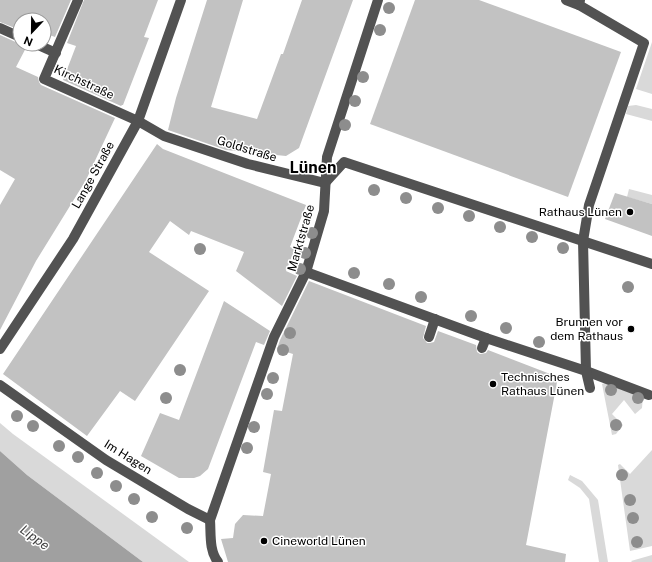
<svg xmlns="http://www.w3.org/2000/svg" width="652" height="562" font-family="'Public Sans',sans-serif">
<style>
.green{fill:#d9d9d9}
.water{fill:#a0a0a0}
.building{fill:#c2c2c2}
.lines{fill:none;stroke-linecap:round;stroke-linejoin:round}
.minor{stroke:#525252;stroke-width:10}
.tree{fill:#8d8d8d}
.poi-dot{fill:#000;stroke:#fff;stroke-width:1.5}
.labels{text-anchor:middle;stroke-width:3;stroke-linejoin:round;paint-order:stroke}
.street-label{font-size:12px;fill:#000;stroke:#fff}
.poi-label{font-size:12px;fill:#000;stroke:#fff;text-anchor:end}
.water-label{font-size:13px;font-style:italic;fill:#414141;stroke:#fff}
.district-label{font-size:16px;font-weight:bold;fill:#000;stroke:#fff}
</style>
<rect width="100%" height="100%" fill="#fff"/>
<g class="green">
<path d="M 652,42 L 652,94 L 636,89 Z"/>
<path d="M 636,105 L 652,109 L 652,121 L 626,114 L 628,106 Z"/>
<path d="M 629,189 L 652,195 L 652,204 L 627,197 Z"/>
<path d="M 605,383 L 643,396 L 642,408 L 635,414 L 624,400 L 612,414 L 623,425 L 616,434 L 612,435 L 602,384 Z"/>
<path d="M 0,423 L 13,434 L 189,562 L 143,562 L 27,475 L 0,451 Z"/>
<path d="M 652,450 L 652,546 L 630,551 L 618,465 L 620,464 L 630,474 Z"/>
<path d="M 570,475 L 582,481 L 598,500 L 608,562 L 599,562 L 589,499 L 580,488 L 568,480 Z"/>
<path d="M 652,555 L 652,562 L 632,562 L 631,561 Z"/>
</g>
<path class="water" d="M 0,451 L 27,475 L 143,562 L 0,562 Z"/>
<g class="building">
<path d="M 0,0 L 71,0 L 55,37 L 44,33 L 44,20 L 20,20 L 20,30 L 0,22 Z"/>
<path d="M 84,0 L 158,0 L 144,37 L 149,38 L 123,105 L 122,105 L 121,106 L 63,80 L 76,46 L 67,43 Z"/>
<path d="M 207,0 L 243,0 L 211,107 L 257,119 L 281,54 L 283,54 L 302,0 L 353,0 L 299,148 L 286,156 L 226,150 L 168,130 L 176,98 Z"/>
<path d="M 415,0 L 479,0 L 621,52 L 568,197 L 370,124 Z"/>
<path d="M 0,35 L 20,44 L 28,44 L 16,67 L 38,77 L 39,82 L 41,85 L 115,118 L 86,180 L 36,261 L 0,330 L 0,205 L 15,179 L 0,170 Z"/>
<path d="M 157,144 L 163,149 L 306,205 L 290,247 L 295,249 L 286,271 L 297,276 L 282,306 L 236,271 L 244,252 L 191,231 L 189,235 L 170,221 L 149,252 L 209,291 L 135,401 L 120,391 L 87,436 L 3,374 Z"/>
<path d="M 615,193 L 652,204 L 652,236 L 605,219 Z"/>
<path d="M 309,281 L 426,326 L 423,338 L 427,343 L 430,343 L 434,342 L 438,331 L 476,345 L 477,352 L 480,354 L 486,353 L 488,350 L 558,377 L 526,545 L 566,554 L 565,562 L 228,562 L 221,539 L 233,538 L 235,524 L 243,515 L 263,516 L 271,474 L 263,472 L 274,410 L 282,411 L 293,354 L 277,349 L 280,340 Z"/>
<path d="M 224,301 L 270,331 L 264,345 L 256,342 L 208,469 L 200,476 L 194,478 L 179,478 L 141,456 L 160,413 L 179,420 Z"/>
</g>
<g class="lines">
<g class="minor">
<path d="M 78,0 L 44,79 L 138,121 L 164,136 L 248,164 L 325,183 L 344,162 L 652,264"/>
<path d="M 566,0 L 579,5 L 580,0"/>
<path d="M 579,5 L 644,43 L 589,205 L 583,241 L 586,371 L 649,395"/>
<path d="M 0,28 L 20,37"/>
<path d="M 36,44 L 56,53"/>
<path d="M 306,272 L 486,338 L 586,371 L 590,388"/>
<path d="M 429,337 L 435,319"/>
<path d="M 482,348 L 486,338"/>
<path d="M 0,349 L 73,239 L 138,121 L 181,0"/>
<path d="M 0,385 L 106,460 L 188,509 L 210,520"/>
<path d="M 218,562 C 209,551 211,534 210,520 L 274,337 L 306,272 L 324,211 L 327,157 L 378,0"/>
</g>
</g>
<g class="tree">
<circle cx="389" cy="8" r="6"/>
<circle cx="380" cy="30" r="6"/>
<circle cx="363" cy="77" r="6"/>
<circle cx="355" cy="101" r="6"/>
<circle cx="345" cy="125" r="6"/>
<circle cx="374" cy="190" r="6"/>
<circle cx="406" cy="198" r="6"/>
<circle cx="438" cy="208" r="6"/>
<circle cx="469" cy="216" r="6"/>
<circle cx="500" cy="227" r="6"/>
<circle cx="312" cy="233" r="6"/>
<circle cx="532" cy="237" r="6"/>
<circle cx="563" cy="248" r="6"/>
<circle cx="200" cy="249" r="6"/>
<circle cx="305" cy="253" r="6"/>
<circle cx="300" cy="269" r="6"/>
<circle cx="354" cy="273" r="6"/>
<circle cx="389" cy="284" r="6"/>
<circle cx="628" cy="287" r="6"/>
<circle cx="421" cy="297" r="6"/>
<circle cx="471" cy="316" r="6"/>
<circle cx="506" cy="328" r="6"/>
<circle cx="290" cy="333" r="6"/>
<circle cx="539" cy="342" r="6"/>
<circle cx="283" cy="350" r="6"/>
<circle cx="180" cy="370" r="6"/>
<circle cx="273" cy="378" r="6"/>
<circle cx="611" cy="390" r="6"/>
<circle cx="267" cy="394" r="6"/>
<circle cx="166" cy="398" r="6"/>
<circle cx="638" cy="398" r="6"/>
<circle cx="17" cy="416" r="6"/>
<circle cx="616" cy="425" r="6"/>
<circle cx="33" cy="426" r="6"/>
<circle cx="254" cy="427" r="6"/>
<circle cx="59" cy="446" r="6"/>
<circle cx="247" cy="448" r="6"/>
<circle cx="78" cy="457" r="6"/>
<circle cx="97" cy="473" r="6"/>
<circle cx="622" cy="475" r="6"/>
<circle cx="116" cy="486" r="6"/>
<circle cx="134" cy="499" r="6"/>
<circle cx="630" cy="500" r="6"/>
<circle cx="152" cy="517" r="6"/>
<circle cx="633" cy="518" r="6"/>
<circle cx="187" cy="528" r="6"/>
<circle cx="637" cy="542" r="6"/>
</g>
<g class="poi-dot">
<circle cx="630" cy="212" r="4"/>
<circle cx="631" cy="329" r="4"/>
<circle cx="493" cy="384" r="4"/>
<circle cx="264" cy="541" r="4"/>
</g>
<g class="labels">
<g class="street-label">
<text transform="translate(84 82) rotate(25)" y="4">Kirchstraße</text>
<text transform="translate(247 149) rotate(17)" y="4">Goldstraße</text>
<text transform="translate(93 175) rotate(-61)" y="4">Lange Straße</text>
<text transform="translate(301 238) rotate(-74)" y="4">Marktstraße</text>
<text transform="translate(128 457) rotate(32)" y="4">Im Hagen</text>
</g>
<g class="poi-label">
<text x="622" y="216">Rathaus Lünen</text>
<text x="623" y="326">Brunnen vor<tspan x="623" dy="14">dem Rathaus</tspan></text>
<text x="501" y="381" text-anchor="start">Technisches<tspan x="501" dy="14">Rathaus Lünen</tspan></text>
<text x="272" y="545" text-anchor="start">Cineworld Lünen</text>
</g>
<g class="water-label">
<text transform="translate(35 537) rotate(36)" y="5">Lippe</text>
</g>
<g class="district-label">
<text x="313" y="173">Lünen</text>
</g>
</g>
<g transform="translate(32 32) rotate(202)"><circle r="19" fill="#ffffff" stroke="#999999"/>
<path d="M0-3L7 15L0 10L-7 15Z" fill="#000000"/>
<text y="-6" font-size="11" font-weight="bold" text-anchor="middle" fill="#000000">N</text>
</g>
</svg>
